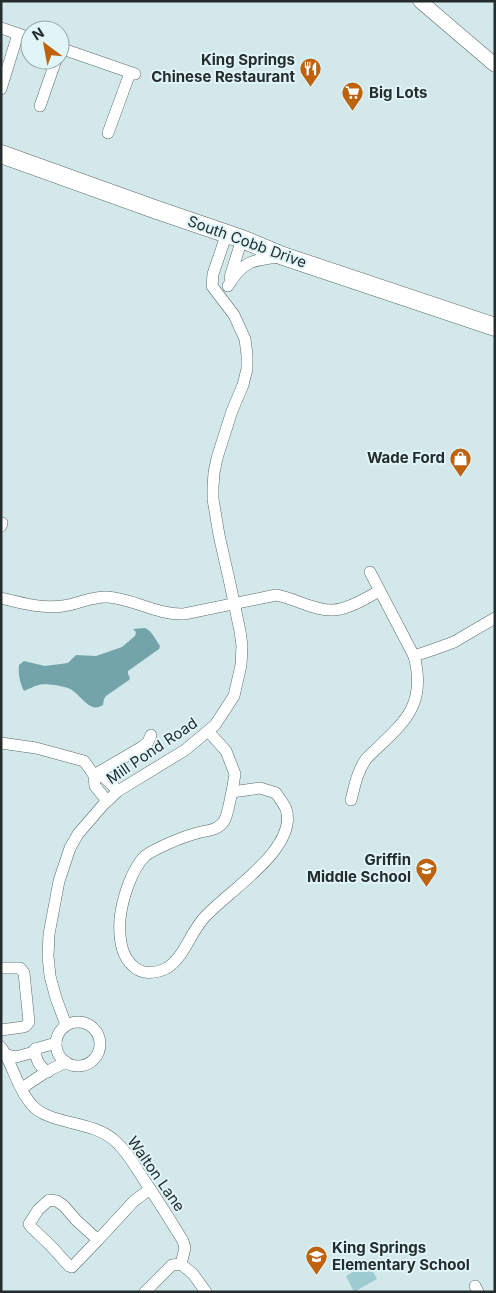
<svg xmlns="http://www.w3.org/2000/svg" width="496" height="1293" font-family="Inter,sans-serif">
<style>
.green{fill:#9cccd1}
.water{fill:#73a4aa}
.lines{fill:none;stroke-linecap:round;stroke-linejoin:round}
.minor-casing{stroke:#586a6c;stroke-width:12}
.tertiary-casing{stroke:#586a6c;stroke-width:15}
.primary-casing{stroke:#586a6c;stroke-width:19}
.minor{stroke:#fff;stroke-width:11}
.tertiary{stroke:#fff;stroke-width:14}
.primary{stroke:#fff;stroke-width:18}
.labels{text-anchor:middle;stroke-width:4;stroke-linejoin:round;paint-order:stroke}
.poi-label{font-size:15px;font-weight:bold;fill:#242c2d;stroke:#e0f5f8;text-anchor:end}
.street-label{font-size:15px;fill:#242c2d;stroke:#e0f5f8}
</style>
<rect width="100%" height="100%" fill="#d3e8ea"/>
<path class="green" d="M 368,1263 L 377,1279 L 354,1292 L 346,1276 Z"/>
<path class="water" d="M 145,628 C 152,631 156,640 160,646 L 159,649 L 128,671 L 128,674 L 130,678 L 129,680 L 106,696 L 104,699 L 103,705 C 89,714 82,695 70,689 C 64,686 45,683 39,685 C 34,686 29,689 24,691 C 20,683 18,674 19,665 L 24,661 L 45,666 L 68,663 L 76,655 L 96,656 L 122,647 L 135,636 L 136,632 L 133,629 Z"/>
<g class="lines">
<defs>
<g id="minor">
<path d="M 1,28 L 30,38"/>
<path d="M 60,48 L 135,74"/>
<path d="M 1,89 L 18,34"/>
<path d="M 40,106 L 56,60"/>
<path d="M 108,133 L 130,73"/>
<path d="M 230,277 L 242,239"/>
<path d="M 228,286 C 243,261 252,260 279,257"/>
<path d="M 1,526 L 2,523"/>
<path d="M 1,598 C 21,603 42,609 63,606 C 78,604 92,596 108,597 C 134,599 157,615 184,614 L 276,595 C 294,598 315,611 333,610 C 347,610 367,598 379,591"/>
<path d="M 414,656 L 432,650 L 454,642 L 495,618"/>
<path d="M 208,731 L 226,751 L 235,774 L 232,792"/>
<path d="M 1,743 L 36,748 L 84,761 L 94,775 L 104,777 L 118,791"/>
<path d="M 94,775 L 142,747 L 148,742 L 151,735"/>
<path d="M 94,775 L 95,786 L 107,801"/>
<path d="M 260,788 L 276,793 C 279,798 284,804 286,809 C 299,849 225,893 203,919 C 190,934 184,957 167,968 C 155,974 141,975 132,965 C 120,954 119,934 120,919 C 122,900 131,870 145,856 C 154,849 182,837 194,834 C 204,830 217,832 224,821 C 228,815 230,799 232,792 Z"/>
<path d="M 351,800 C 355,785 357,772 366,759 C 400,725 428,709 414,656 L 370,572"/>
<path d="M 1,968 L 20,968 L 24,973 L 29,1022 L 26,1026 L 23,1027 L 1,1030"/>
<circle cx="78" cy="1044" r="22"/>
<path d="M 66,1025 L 56,998 L 50,976 L 48,956 L 49,934 L 59,881 L 70,848 L 78,834 L 103,805 L 118,791 L 185,750 L 215,725 L 234,696 L 241,665 L 242,646 L 240,631 L 229,579 L 219,535 L 213,499 L 213,487 L 214,473 L 217,458 L 232,411 L 243,385 L 247,369 L 247,355 L 245,339 L 234,315 L 212,286 L 213,274 L 227,233"/>
<path d="M 1,1047 C 13,1065 17,1088 31,1104 C 48,1125 91,1120 114,1140 C 127,1151 135,1166 144,1180 C 158,1200 170,1220 183,1241 L 185,1248 L 181,1264"/>
<path d="M 35,1049 C 36,1059 38,1066 48,1072"/>
<path d="M 6,1055 L 16,1057 L 34,1052 L 35,1049 L 56,1043"/>
<path d="M 22,1088 L 46,1072 L 66,1062"/>
<path d="M 49,1200 L 57,1201 L 64,1206 L 76,1220 L 98,1240 L 72,1267 L 69,1266 L 51,1246 L 31,1227 L 29,1224 L 38,1210 Z"/>
<path d="M 98,1240 L 134,1201 L 150,1189"/>
<path d="M 475,1286 L 478,1292"/>
<path d="M 145,1292 L 172,1265 L 181,1264 L 193,1274 L 206,1292"/>
</g>
<path id="tertiary" d="M 420,1 L 495,65"/>
<path id="primary" d="M 1,154 L 157,210 L 242,239 L 283,256 L 495,327"/>
</defs>
<use href="#minor" class="minor-casing"/>
<use href="#tertiary" class="tertiary-casing"/>
<use href="#primary" class="primary-casing"/>
<use href="#minor" class="minor"/>
<use href="#tertiary" class="tertiary"/>
<use href="#primary" class="primary"/>
</g>
<defs>
<symbol id="restaurant-pin" viewBox="-11 -11 22 30"><path d="M0 17L-7.5 6A9.5 9.5 0 1 1 7.5 6Z" fill="#be620e" stroke="#e0f5f8"/><path d="M-5-6h1v4h1v-4h1v4h1v-4h1v5L-1.5 .5V6h-2V.5L-5-1ZM5-6V6H3V1.5H1.5Q1.5-4 5-6Z" fill="#fff"/></symbol>
<symbol id="supermarket-pin" viewBox="-11 -11 22 30"><path d="M0 17L-7.5 6A9.5 9.5 0 1 1 7.5 6Z" fill="#be620e" stroke="#e0f5f8"/><path d="M-6-5.5h2.5l.6 2H6L4.5 2H-2.5L-4.4-4H-6ZM-1.5 3.2a1.3 1.3 0 1 0 .1 0ZM3 3.2a1.3 1.3 0 1 0 .1 0Z" fill="#fff"/></symbol>
<symbol id="shop-pin" viewBox="-11 -11 22 30"><path d="M0 17L-7.5 6A9.5 9.5 0 1 1 7.5 6Z" fill="#be620e" stroke="#e0f5f8"/><path d="M-5-2.5h2.3a2.7 3.5 0 0 1 5.4 0H5L5.5 6h-11ZM-1.5-2.5h3a1.5 2.3 0 0 0-3 0Z" fill="#fff"/></symbol>
<symbol id="school-pin" viewBox="-11 -11 22 30"><path d="M0 17L-7.5 6A9.5 9.5 0 1 1 7.5 6Z" fill="#be620e" stroke="#e0f5f8"/><path d="M0-5L7-2L0 1L-7-2ZM-4 1L0 2.5L4 1V4Q0 6-4 4Z" fill="#fff"/></symbol>
</defs>
<g fill-rule="evenodd">
<use href="#restaurant-pin" x="298" y="56" width="25" height="34"/>
<use href="#supermarket-pin" x="340" y="80" width="25" height="34"/>
<use href="#shop-pin" x="448" y="446" width="25" height="34"/>
<use href="#school-pin" x="414" y="856" width="25" height="34"/>
<use href="#school-pin" x="304" y="1244" width="25" height="34"/>
</g>
<g class="labels">
<g class="poi-label">
<text x="295" y="65">King Springs<tspan x="295" dy="17">Chinese Restaurant</tspan></text>
<text x="369" y="98" text-anchor="start">Big Lots</text>
<text x="445" y="463">Wade Ford</text>
<text x="411" y="865">Griffin<tspan x="411" dy="17">Middle School</tspan></text>
<text x="332" y="1253" text-anchor="start">King Springs<tspan x="332" dy="17">Elementary School</tspan></text>
</g>
<g class="street-label">
<text transform="translate(247 242) rotate(20)" y="5">South Cobb Drive</text>
<text transform="translate(152 751) rotate(-34)" y="5">Mill Pond Road</text>
<text transform="translate(156 1174) rotate(55)" y="5">Walton Lane</text>
</g>
</g>
<rect width="496" height="1293" fill="none" stroke="#242c2d" stroke-width="5"/>
<g transform="translate(45 45) rotate(328)"><circle r="24" fill="#e0f5f8" stroke="#95a5a7"/>
<path d="M0-4L9 19L0 12L-9 19Z" fill="#be620e"/>
<text y="-8" font-size="14" font-weight="bold" text-anchor="middle" fill="#242c2d">N</text>
</g>
</svg>
